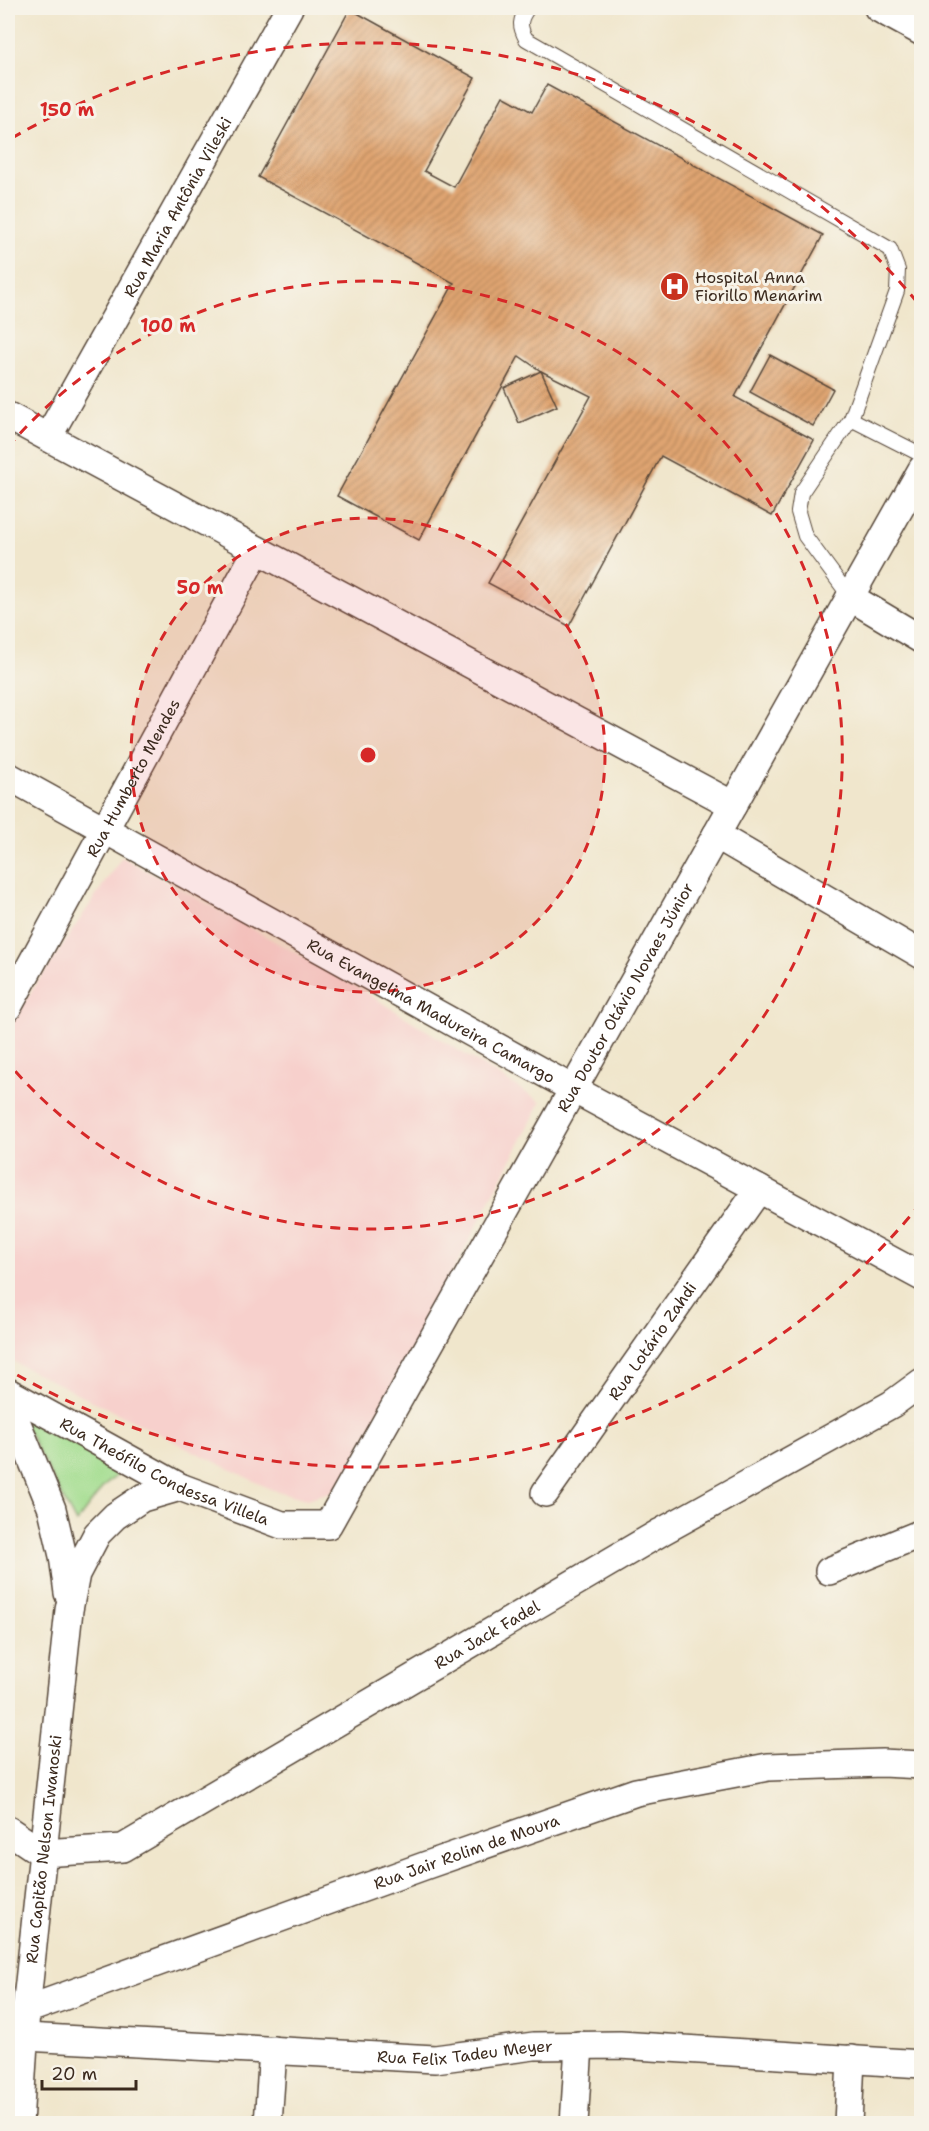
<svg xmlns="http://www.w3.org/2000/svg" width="929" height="2131" font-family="'Shantell Sans',sans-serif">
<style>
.built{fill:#f7d0cc}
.green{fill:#a3dd8f;stroke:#6f8456;stroke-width:1.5}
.building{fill:url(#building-hatch)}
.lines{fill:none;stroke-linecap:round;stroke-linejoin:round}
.lane-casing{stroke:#564638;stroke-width:16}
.street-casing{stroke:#564638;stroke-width:30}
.lane{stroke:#fff;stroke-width:14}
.street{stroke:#fff;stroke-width:27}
.ring{fill:none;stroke:#d62828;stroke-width:3;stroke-dasharray:10 8}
.labels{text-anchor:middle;stroke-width:6;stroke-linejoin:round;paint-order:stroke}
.street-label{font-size:16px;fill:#3b2a1e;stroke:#f7f3e8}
.poi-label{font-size:16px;fill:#3b2a1e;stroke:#f7f3e8;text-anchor:start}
.centre{fill:#d62828;stroke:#f7f3e8;stroke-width:3}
.ring-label{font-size:18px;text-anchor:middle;font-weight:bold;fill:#d62828;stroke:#f7f3e8;stroke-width:6;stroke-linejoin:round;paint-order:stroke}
</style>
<defs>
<pattern id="building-hatch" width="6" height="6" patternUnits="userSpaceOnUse" patternTransform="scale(1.5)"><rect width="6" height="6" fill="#dfa471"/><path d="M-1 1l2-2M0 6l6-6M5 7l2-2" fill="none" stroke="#b6865c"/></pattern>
</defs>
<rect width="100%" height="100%" fill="#f7f3e8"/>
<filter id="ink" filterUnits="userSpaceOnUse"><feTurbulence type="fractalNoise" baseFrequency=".0167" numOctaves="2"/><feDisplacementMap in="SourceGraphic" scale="12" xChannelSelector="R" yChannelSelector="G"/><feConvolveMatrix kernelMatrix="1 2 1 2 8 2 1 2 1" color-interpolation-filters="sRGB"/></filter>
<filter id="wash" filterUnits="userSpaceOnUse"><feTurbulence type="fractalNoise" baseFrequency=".008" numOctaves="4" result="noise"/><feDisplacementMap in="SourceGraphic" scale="24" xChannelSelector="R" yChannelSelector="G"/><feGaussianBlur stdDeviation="1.35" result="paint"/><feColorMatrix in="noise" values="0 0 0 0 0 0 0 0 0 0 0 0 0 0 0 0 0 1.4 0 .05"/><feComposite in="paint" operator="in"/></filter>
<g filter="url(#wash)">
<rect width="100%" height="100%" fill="#f0e6cc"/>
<path class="built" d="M 122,857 L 362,990 L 541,1102 L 340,1489 L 307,1499 L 270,1489 L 8,1359 L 8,1026 Z"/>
<path class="green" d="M 19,1414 L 128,1466 L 103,1487 L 76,1523 Z"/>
<g id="blocks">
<g class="building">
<path d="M 350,9 L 475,78 L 424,171 L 454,187 L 503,96 L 532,112 L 547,85 L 823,235 L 735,397 L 814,440 L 772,516 L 661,456 L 569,626 L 488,583 L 591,396 L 541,371 L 519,356 L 419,540 L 337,496 L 454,283 L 258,177 Z"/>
<path d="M 770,355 L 833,389 L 813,426 L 750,392 Z"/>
<path d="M 541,371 L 557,406 L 519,423 L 504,388 Z"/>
</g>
</g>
</g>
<g filter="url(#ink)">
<use href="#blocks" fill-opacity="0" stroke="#564638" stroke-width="1.5"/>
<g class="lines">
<defs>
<g id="lane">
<path d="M 528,8 C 519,20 519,26 526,39 L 890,249 L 898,270 L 897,291 L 851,419"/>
<path d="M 850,597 L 805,536 L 798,512 L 801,493 L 851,419 L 922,455"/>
</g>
<g id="street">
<path d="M 878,8 L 922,32"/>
<path d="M 8,416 L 733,805"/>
<path id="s1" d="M 48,437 L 289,8"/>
<path d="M 850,597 L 922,640"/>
<path id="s2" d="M 8,776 L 573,1089 L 922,1277"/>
<path d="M 716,835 L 922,955"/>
<path id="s3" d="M 8,1007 L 257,550"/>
<path id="s4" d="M 8,1392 L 180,1487 L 282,1525 L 328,1525 L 922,469"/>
<path d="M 8,1401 L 52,1509 L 63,1556 L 68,1593"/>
<path id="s5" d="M 545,1493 L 759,1189"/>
<path d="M 829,1571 L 922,1533"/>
<path id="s6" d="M 8,1830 L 42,1853 L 123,1848 L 661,1532 L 892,1404 L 922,1382"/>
<path id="s7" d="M 26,2010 L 427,1865 L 636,1792 L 768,1767 L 882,1763 L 922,1765"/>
<path id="s8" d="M 8,2034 L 25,2037 L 435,2059 L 534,2046 L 620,2045 L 922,2064"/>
<path id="s9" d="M 19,2124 L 26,2010 L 69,1610 L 76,1574 L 97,1534 L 115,1516 L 142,1498 L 180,1487"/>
<path d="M 268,2124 L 273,2050"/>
<path d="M 574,2124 L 579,2045"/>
<path d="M 848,2124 L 851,2059"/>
</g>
</defs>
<use href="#lane" class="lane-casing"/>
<use href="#street" class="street-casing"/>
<use href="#lane" class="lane"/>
<use href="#street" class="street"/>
</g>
</g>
<circle cx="368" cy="755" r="237" fill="#d62828" fill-opacity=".12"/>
<g class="ring">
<circle cx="368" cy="755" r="237"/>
<path d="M8 447A474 474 0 1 1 8 1063"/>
<path d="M921 1203A712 712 0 0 1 12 1372M12 138A712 712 0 0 1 921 307"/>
</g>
<defs>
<symbol id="hospital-disc" viewBox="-11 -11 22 22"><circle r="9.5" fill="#c8321e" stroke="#f7f3e8"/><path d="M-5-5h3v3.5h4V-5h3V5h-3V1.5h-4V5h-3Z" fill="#fff"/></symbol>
</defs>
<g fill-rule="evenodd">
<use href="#hospital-disc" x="658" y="270" width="33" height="33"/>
</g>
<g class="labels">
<g class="street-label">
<text dy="6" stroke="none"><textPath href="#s1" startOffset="264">Rua Maria Antônia Vileski</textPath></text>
<text dy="6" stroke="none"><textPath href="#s3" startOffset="261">Rua Humberto Mendes</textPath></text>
<text dy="6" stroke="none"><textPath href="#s4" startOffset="957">Rua Doutor Otávio Novaes Júnior</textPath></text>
<text dy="6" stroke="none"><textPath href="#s2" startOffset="484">Rua Evangelina Madureira Camargo</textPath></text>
<text dy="6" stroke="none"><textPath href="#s5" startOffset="186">Rua Lotário Zahdi</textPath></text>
<text dy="6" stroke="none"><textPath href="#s4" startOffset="176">Rua Theófilo Condessa Villela</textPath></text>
<text dy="6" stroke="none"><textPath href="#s6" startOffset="544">Rua Jack Fadel</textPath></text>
<text dy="6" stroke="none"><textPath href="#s9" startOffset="276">Rua Capitão Nelson Iwanoski</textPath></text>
<text dy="6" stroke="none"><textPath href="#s7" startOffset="468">Rua Jair Rolim de Moura</textPath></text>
<text dy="6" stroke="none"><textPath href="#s8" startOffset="458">Rua Felix Tadeu Meyer</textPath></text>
</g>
<g class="poi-label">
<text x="695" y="283">Hospital Anna<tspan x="695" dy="18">Fiorillo Menarim</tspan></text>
</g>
</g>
<circle cx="368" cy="755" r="9" class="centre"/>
<g class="ring-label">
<text x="67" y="116">150 m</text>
<text x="168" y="332">100 m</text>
<text x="200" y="594">50 m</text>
</g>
<rect width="929" height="2131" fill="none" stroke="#f7f3e8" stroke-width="30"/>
<path d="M42 2080v9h94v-9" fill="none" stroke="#3b2a1e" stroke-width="3"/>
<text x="51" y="2080" font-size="18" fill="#3b2a1e" stroke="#f7f3e8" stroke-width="4.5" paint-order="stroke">20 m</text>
</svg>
